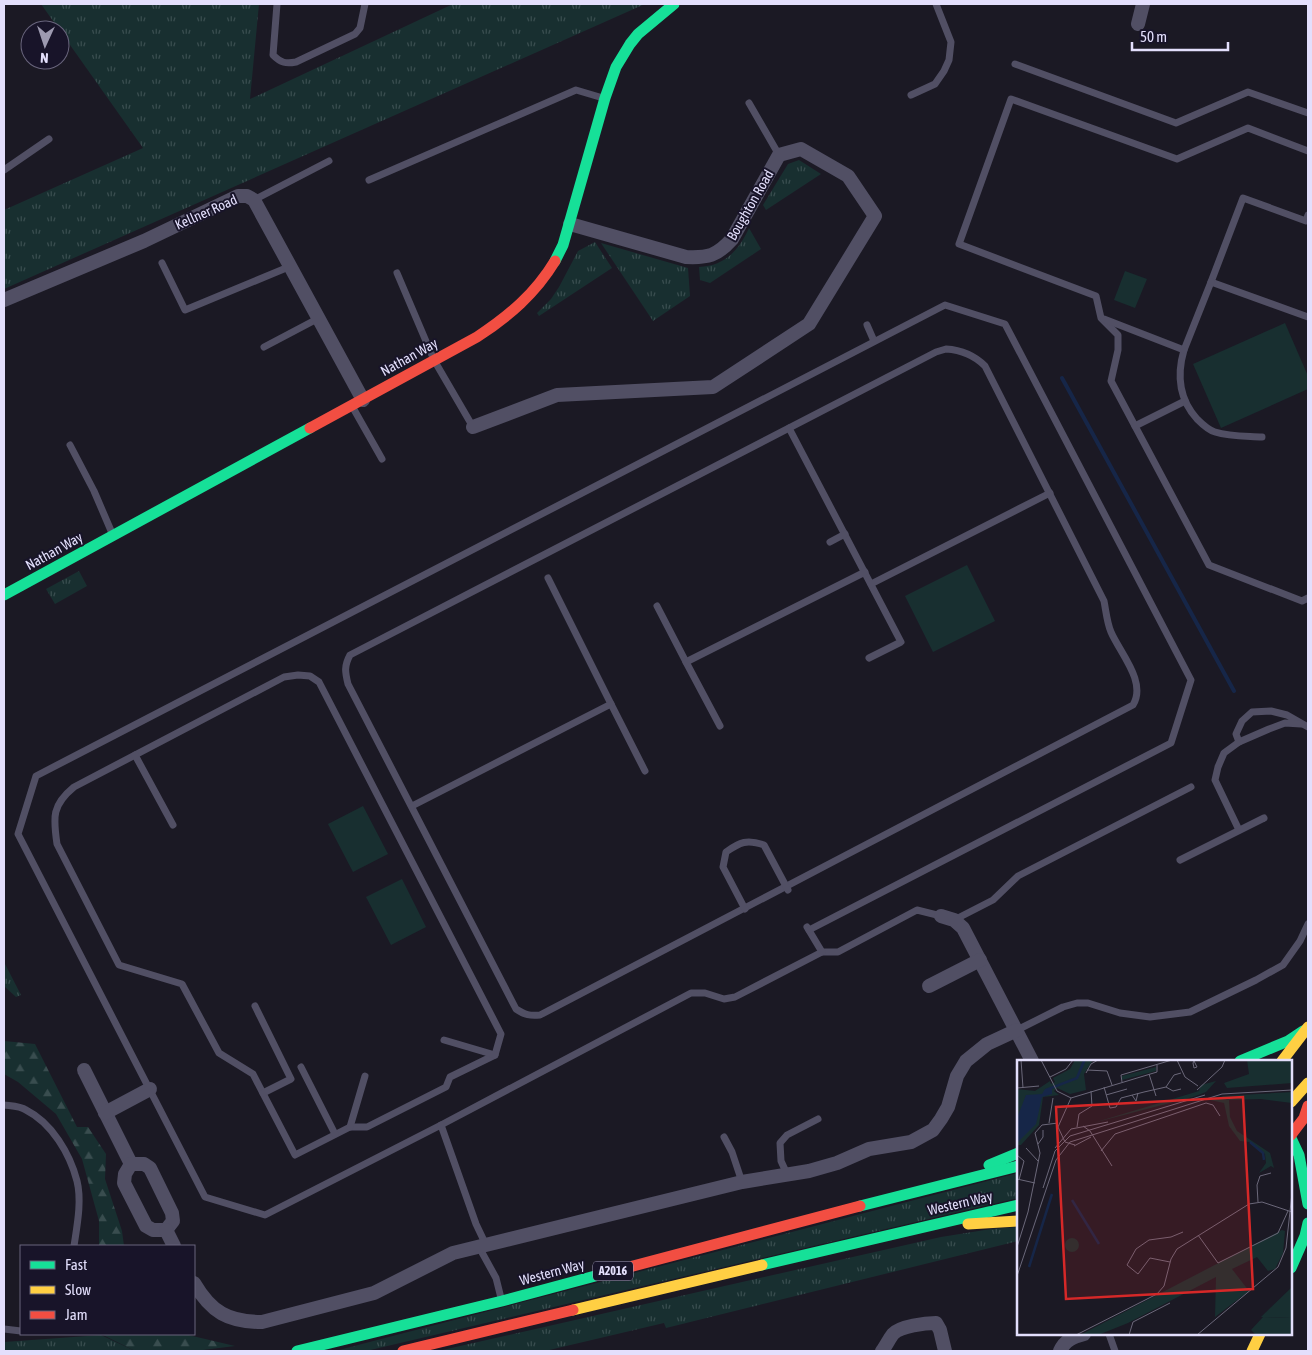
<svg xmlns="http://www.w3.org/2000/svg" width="1312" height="1355" font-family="'Asap Condensed',sans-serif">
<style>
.grass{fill:url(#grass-tufts)}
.forest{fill:url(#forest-firs)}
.park{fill:#182f30}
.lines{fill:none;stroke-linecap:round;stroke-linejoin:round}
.stream{stroke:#162648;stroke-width:4}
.lane{stroke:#514f64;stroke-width:7}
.street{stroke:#514f64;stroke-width:14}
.fast{stroke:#16e098;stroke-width:11}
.slow{stroke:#ffcf43;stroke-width:11}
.jam{stroke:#f24e42;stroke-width:11}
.labels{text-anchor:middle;stroke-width:4;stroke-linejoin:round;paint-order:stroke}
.shield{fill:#181429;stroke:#a6a2bd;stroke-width:1}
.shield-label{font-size:12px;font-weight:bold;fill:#e3dffc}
.street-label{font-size:14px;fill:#e3dffc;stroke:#181429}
.inset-river{fill:none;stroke:#162648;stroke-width:2.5}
.inset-road{fill:none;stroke:#6b687a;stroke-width:1}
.view{fill:#d62828;fill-opacity:0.15;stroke:#d62828;stroke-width:2.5}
.inset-edge{fill:none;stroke:#e3dffc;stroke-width:2.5}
</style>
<defs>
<pattern id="grass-tufts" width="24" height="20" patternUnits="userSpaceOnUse" patternTransform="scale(1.25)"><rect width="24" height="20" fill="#182f30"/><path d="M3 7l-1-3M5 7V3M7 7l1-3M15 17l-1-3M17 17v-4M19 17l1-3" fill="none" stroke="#394d4f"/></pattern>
<pattern id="forest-firs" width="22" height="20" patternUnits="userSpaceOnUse" patternTransform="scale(1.25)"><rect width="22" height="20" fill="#182f30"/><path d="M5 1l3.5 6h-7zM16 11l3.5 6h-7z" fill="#394d4f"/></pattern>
</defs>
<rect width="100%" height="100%" fill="#1b1924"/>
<g class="grass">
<path d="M 41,4 L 259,4 L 250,99 L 453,4 L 645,4 L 4,289 L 4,210 L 143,148 Z"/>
<path d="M 799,160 L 821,174 L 766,210 L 763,205 L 788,164 Z"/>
<path d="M 749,228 L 761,249 L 710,283 L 700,280 L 699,267 C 725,266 739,250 749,228 Z"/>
<path d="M 595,242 L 612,268 L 539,316 L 537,313 L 551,299 L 559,287 L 578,251 Z"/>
<path d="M 601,243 L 688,268 L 690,296 L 653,321 Z"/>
<path d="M 79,571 L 87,586 L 55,604 L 46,589 Z"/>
<path d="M 4,962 L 21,995 L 16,997 L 4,986 Z"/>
<path d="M 1018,1173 L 1018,1198 L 366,1351 L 335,1351 Z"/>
<path d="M 1018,1227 L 1018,1241 L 666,1328 L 664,1323 L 545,1351 L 438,1351 L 941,1237 L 991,1229 Z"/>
<path d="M 101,1335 L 135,1351 L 4,1351 L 4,1342 Z"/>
</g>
<g class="forest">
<path d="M 4,1041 L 35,1044 L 77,1127 L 88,1127 L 106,1154 L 105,1179 L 122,1231 L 124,1246 L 99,1246 L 99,1221 L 82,1159 L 56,1114 L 18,1082 L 4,1074 Z"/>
<path d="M 101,1334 L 184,1334 L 235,1346 L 195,1351 L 135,1351 Z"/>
</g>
<g class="park">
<path d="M 1125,271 L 1147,279 L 1135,308 L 1114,300 Z"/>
<path d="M 1285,323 L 1308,376 L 1308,389 L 1221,428 L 1193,364 Z"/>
<path d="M 967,565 L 995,621 L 933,652 L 905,596 Z"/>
<path d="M 363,806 L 388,854 L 353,872 L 328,824 Z"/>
<path d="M 402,879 L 426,927 L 391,945 L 366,897 Z"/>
</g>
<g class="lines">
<path class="stream" d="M 1062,378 L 1234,691"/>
<g class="lane">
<path d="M 277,4 L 273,55 C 281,63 286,64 296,62 L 355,34 L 360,28 L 365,4"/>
<path d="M 1015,64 L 1176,123 L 1248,92 L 1308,113"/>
<path d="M 911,95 L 935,84 L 944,71 L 949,60 L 951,42 L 936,4"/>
<path d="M 749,103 L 779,155"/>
<path d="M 1308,151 L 1248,128 L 1177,159 L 1011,99 L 959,244 L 1096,296 L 1101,318 L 1118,335 L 1118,350 L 1111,381 L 1209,565 L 1302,601 L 1308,598"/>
<path d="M 4,170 L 49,139"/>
<path d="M 369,180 L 576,90 L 603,98"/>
<path d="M 254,200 L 329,161"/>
<path d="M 1308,215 L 1306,221 L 1243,198 L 1211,282 L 1308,317"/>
<path d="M 162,263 L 185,310 L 291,266"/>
<path d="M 397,273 L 434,360 L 473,427"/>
<path d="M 1104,319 L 1184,350 C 1177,374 1179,399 1197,419 C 1202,424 1208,430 1215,432 C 1230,437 1247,436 1262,437"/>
<path d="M 867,325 L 874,341"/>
<path d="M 264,347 L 319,318"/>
<path d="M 946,349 C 962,350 974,355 985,366 L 1104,601 C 1106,611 1107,623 1111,632 C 1120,653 1147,682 1133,705 C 935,807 738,913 540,1015 C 530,1016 525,1015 516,1009 L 348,684 C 345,672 344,666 350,655 L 936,352 Z"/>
<path d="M 1184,350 L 1211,282"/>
<path d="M 352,406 L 382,459"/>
<path d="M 1135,426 L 1185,401"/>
<path d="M 789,428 L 901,642 L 869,658"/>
<path d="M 70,445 L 94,491 L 112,533"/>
<path d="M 830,542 L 845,534"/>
<path d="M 548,578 L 611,704"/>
<path d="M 871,584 L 1050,493"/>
<path d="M 657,606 L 686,662"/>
<path d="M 298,675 L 310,676 L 319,682 L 501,1034 L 495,1055 L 450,1077 L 446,1087 L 367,1127 L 350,1127 L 295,1155 L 253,1074 L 219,1053 L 182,984 L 119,965 L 57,844 C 53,817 52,805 74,787 L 284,677 Z"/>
<path d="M 720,726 L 686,662 L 865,572"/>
<path d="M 1239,742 L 1236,734 L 1242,721 L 1252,712 L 1271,711 L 1287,715 L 1308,727"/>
<path d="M 135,755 L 173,825"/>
<path d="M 412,806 L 611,704 L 645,771"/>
<path d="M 1239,830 L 1215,780 L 1218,767 L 1224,753 L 1239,742 L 1269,729 L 1285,723 L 1301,724"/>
<path d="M 1180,860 L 1264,818"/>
<path d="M 745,909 L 723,867 L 726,852 C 740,842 747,839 764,845 L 788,890"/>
<path d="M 954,920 L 993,900 L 1018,876 L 1191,787"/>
<path d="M 807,927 L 822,952 L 838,952 L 917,910 L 941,916"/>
<path d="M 809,930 L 1171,743 L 1191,680 L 1005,324 L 945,305 L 36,776 L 18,834 L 205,1197 L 265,1215 L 441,1125 L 691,993 L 705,993 L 724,999 L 735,997 L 822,952"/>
<path d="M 255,1006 L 291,1079 L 263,1093"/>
<path d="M 1017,1030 L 1063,1007 L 1077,1003 L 1088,1003 L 1120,1013 L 1150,1017 L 1190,1012 L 1256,980 L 1283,965 L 1300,941 L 1308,924"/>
<path d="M 444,1040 L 495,1055"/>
<path d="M 301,1067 L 335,1134"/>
<path d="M 4,1105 C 11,1106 20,1106 26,1110 C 52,1123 70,1154 77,1181 C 82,1201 77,1226 74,1246"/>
<path d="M 441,1125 L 476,1224 L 486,1245"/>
<path d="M 350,1127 L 365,1076"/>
<path d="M 724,1137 L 732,1152 L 742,1182"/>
<path d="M 787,1174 L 781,1161 L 780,1143 L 787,1135 L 818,1119"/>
<path d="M 479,1247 L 496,1278 L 501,1298"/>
<path d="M 4,1329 L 21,1331"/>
<path d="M 1109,1334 L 1115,1351"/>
</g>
<g class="street">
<path d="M 1138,24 L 1143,4"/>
<path d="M 4,300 L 144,241 L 238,196 L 247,196 L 254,200 L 363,400"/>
<path d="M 473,427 L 557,395 L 713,387 L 809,324 L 875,216 L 848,176 L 801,149 L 779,155 L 732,239 C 717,256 708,258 686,257 L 570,224"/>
<path d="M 941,916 L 954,920 L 963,928 L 1032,1061"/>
<path d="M 929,986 L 980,960"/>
<path d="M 84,1070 L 131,1164"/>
<path d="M 105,1113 L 150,1089"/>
<path d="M 131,1164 L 144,1164 L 150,1168 L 172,1213 L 173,1221 L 166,1230 L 153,1230 L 146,1226 L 124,1183 L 125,1174 Z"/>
<path d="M 166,1230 L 174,1246"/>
<path d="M 194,1283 C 211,1312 228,1322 262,1322 L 374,1293 L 453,1253 L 742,1182 L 809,1171 L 837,1163 L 869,1149 L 911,1142 L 933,1130 L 941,1119 L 948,1107 L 957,1076 L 966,1061 L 987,1044 L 1017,1030"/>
<path d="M 882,1351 C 886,1346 889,1339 893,1334 C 900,1326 926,1323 936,1323 L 940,1330 L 945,1351"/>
<path d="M 1060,1351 C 1065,1340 1073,1337 1084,1334"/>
</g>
<g class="fast">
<path d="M 555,261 L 563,245 L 605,98 L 616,67 L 630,44 L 638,34 L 674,4"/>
<path d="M 4,595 L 310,428"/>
<path d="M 1240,1061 L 1288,1041 L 1303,1031"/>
<path d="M 1291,1138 L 1299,1155 L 1308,1204"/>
<path d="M 989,1165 L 1018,1153"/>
<path d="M 860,1206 L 1018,1166"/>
<path d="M 762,1265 L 1018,1205"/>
<path d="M 1291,1268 L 1305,1236 L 1308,1223"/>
<path d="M 297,1351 L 502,1301 L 599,1275"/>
</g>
<g class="slow">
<path d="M 1282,1061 L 1308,1027"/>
<path d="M 1291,1102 L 1308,1083"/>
<path d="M 968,1224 L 1018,1221"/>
<path d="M 573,1310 L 762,1265"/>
<path d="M 1252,1351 L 1260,1334"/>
</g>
<g class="jam">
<path d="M 310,428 L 477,337 C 509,316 535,294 555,261"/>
<path d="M 1291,1135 L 1304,1118 L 1308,1106"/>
<path d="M 599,1275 L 860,1206"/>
<path d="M 403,1351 L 573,1310"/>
</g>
</g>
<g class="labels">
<rect class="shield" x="593" y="1261.5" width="40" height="19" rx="4"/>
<g class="shield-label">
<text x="613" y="1275">A2016</text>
</g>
<g class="street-label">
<text transform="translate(750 205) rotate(-60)" y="5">Boughton Road</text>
<text transform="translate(206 212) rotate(-24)" y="5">Kellner Road</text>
<text transform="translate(409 357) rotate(-29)" y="5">Nathan Way</text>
<text transform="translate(54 551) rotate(-29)" y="5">Nathan Way</text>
<text transform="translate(960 1203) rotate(-13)" y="5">Western Way</text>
<text transform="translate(552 1272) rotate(-15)" y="5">Western Way</text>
</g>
</g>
<g transform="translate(1017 1060)">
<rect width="275" height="275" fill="#1b1924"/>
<path d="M 199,21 L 189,32 L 176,37 L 76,63 L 182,31 L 184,25 ZM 275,32 L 275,43 L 244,39 L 212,40 L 204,36 ZM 265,170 L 268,171 L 266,193 L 258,209 L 251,211 L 240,197 L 215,209 L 232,231 L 198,257 L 199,217 L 111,263 L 81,275 L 63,275 Z" fill="#182f30"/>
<path d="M 230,0 L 275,0 L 275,23 L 210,28 L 207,23 L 232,14 ZM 204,38 L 212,40 L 213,57 L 220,71 L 253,93 L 257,108 L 254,106 L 242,113 L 249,103 L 248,94 L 233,82 L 223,81 L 212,66 L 207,43 L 193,40 Z" fill="#182f30"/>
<path d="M 58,0 L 76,0 L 67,14 L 69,30 L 53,34 L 40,28 L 37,31 L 42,35 L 26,37 L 22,65 L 4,85 L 0,85 L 0,29 L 18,31 L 33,21 L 34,24 L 38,22 L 36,18 L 53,9 ZM 139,7 L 139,11 L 105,20 L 105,16 ZM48 185a7 7 0 1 1 14 0a7 7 0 1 1-14 0ZM 246,257 L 275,258 L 275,275 L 239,275 L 234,270 Z" fill="#182f30"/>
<path d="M 275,227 L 275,258 L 244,257 Z" fill="#182f30"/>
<path d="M 66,0 L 69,0 L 61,19 L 35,29 L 35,34 L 25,37 L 19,64 L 0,83 L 0,58 L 9,35 L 25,34 L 28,29 L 59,17 Z" fill="#162648"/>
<path class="inset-river" d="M 233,82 L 246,93 L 247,100M 55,140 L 82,184M 12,207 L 35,134"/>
<path class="inset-road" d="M 4,0 L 6,28M 24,0 L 40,31 L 54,38M 160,0 L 168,17 L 181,26M 177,1 L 180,7 L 177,8 L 176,3 ZM 70,10 L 90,11 L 95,25M 69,13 L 74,4 L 81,0M 132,14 L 139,36M 33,17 L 49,9 L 56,0M 105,22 L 104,15 L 155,0M 87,27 L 93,48 L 99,47 L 104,38 L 127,32 L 149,27 L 156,31 L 164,29M 149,27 L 157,15 L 164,13M 0,28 L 22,26M 180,30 L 205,7 L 208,0M 89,35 L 110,29M 115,35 L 119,41 L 121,33M 32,63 L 36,38M 66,66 L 73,71 L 95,106M 60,67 L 62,54 L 75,46 L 74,31M 21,84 L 26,77 L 26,70M 58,85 L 48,82 L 41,67 L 54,38 L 140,12 L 140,5M 57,86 L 74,77M 9,88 L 21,101M 38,88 L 54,69 L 91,62M 84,91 L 98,74 L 189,43 L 196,45 L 203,56M 0,95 L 7,101 L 2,120M 0,119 L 18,123M 26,128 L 38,91 L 53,76 L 188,35M 241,142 L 240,125 L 243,116 L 254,113M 181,175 L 201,203 L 261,173 L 271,151M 0,187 L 11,152 L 23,93 L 18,73 L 25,65 L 41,63M 153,202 L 133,198 L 121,214 L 110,205 L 119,189 L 132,180 L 154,177 L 166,172M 0,216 L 39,100 L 53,82 L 205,34 L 275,30M 59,275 L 140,234 L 147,226 L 154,199 L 160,189 L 232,144 L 245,142 L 275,152M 112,275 L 116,262 L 153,243M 180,275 L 261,207 L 269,188 L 275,133"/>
<path class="view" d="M 226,37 L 236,229 L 49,239 L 39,47 Z"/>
<rect width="275" height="275" class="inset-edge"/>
</g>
<rect width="1312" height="1355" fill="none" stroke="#e3dffc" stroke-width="10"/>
<rect x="20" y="1245" width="175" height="90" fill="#181429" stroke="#69657d"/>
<rect x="30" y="1261" width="25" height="8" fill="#16e098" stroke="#69657d"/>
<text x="65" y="1270" font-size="15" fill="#e3dffc">Fast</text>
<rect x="30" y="1286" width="25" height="8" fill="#ffcf43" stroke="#69657d"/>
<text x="65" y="1295" font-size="15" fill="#e3dffc">Slow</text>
<rect x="30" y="1311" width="25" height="8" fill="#f24e42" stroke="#69657d"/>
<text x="65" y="1320" font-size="15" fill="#e3dffc">Jam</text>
<g transform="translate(45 45) rotate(183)"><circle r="24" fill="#181429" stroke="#69657d"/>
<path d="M0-4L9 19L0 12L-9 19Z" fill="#9d9ab0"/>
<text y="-8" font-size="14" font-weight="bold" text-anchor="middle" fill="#e3dffc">N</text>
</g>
<path d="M1132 42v8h96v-8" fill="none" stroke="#e3dffc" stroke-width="2.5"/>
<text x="1140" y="42" font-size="15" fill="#e3dffc" stroke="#181429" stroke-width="4" paint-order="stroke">50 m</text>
</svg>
